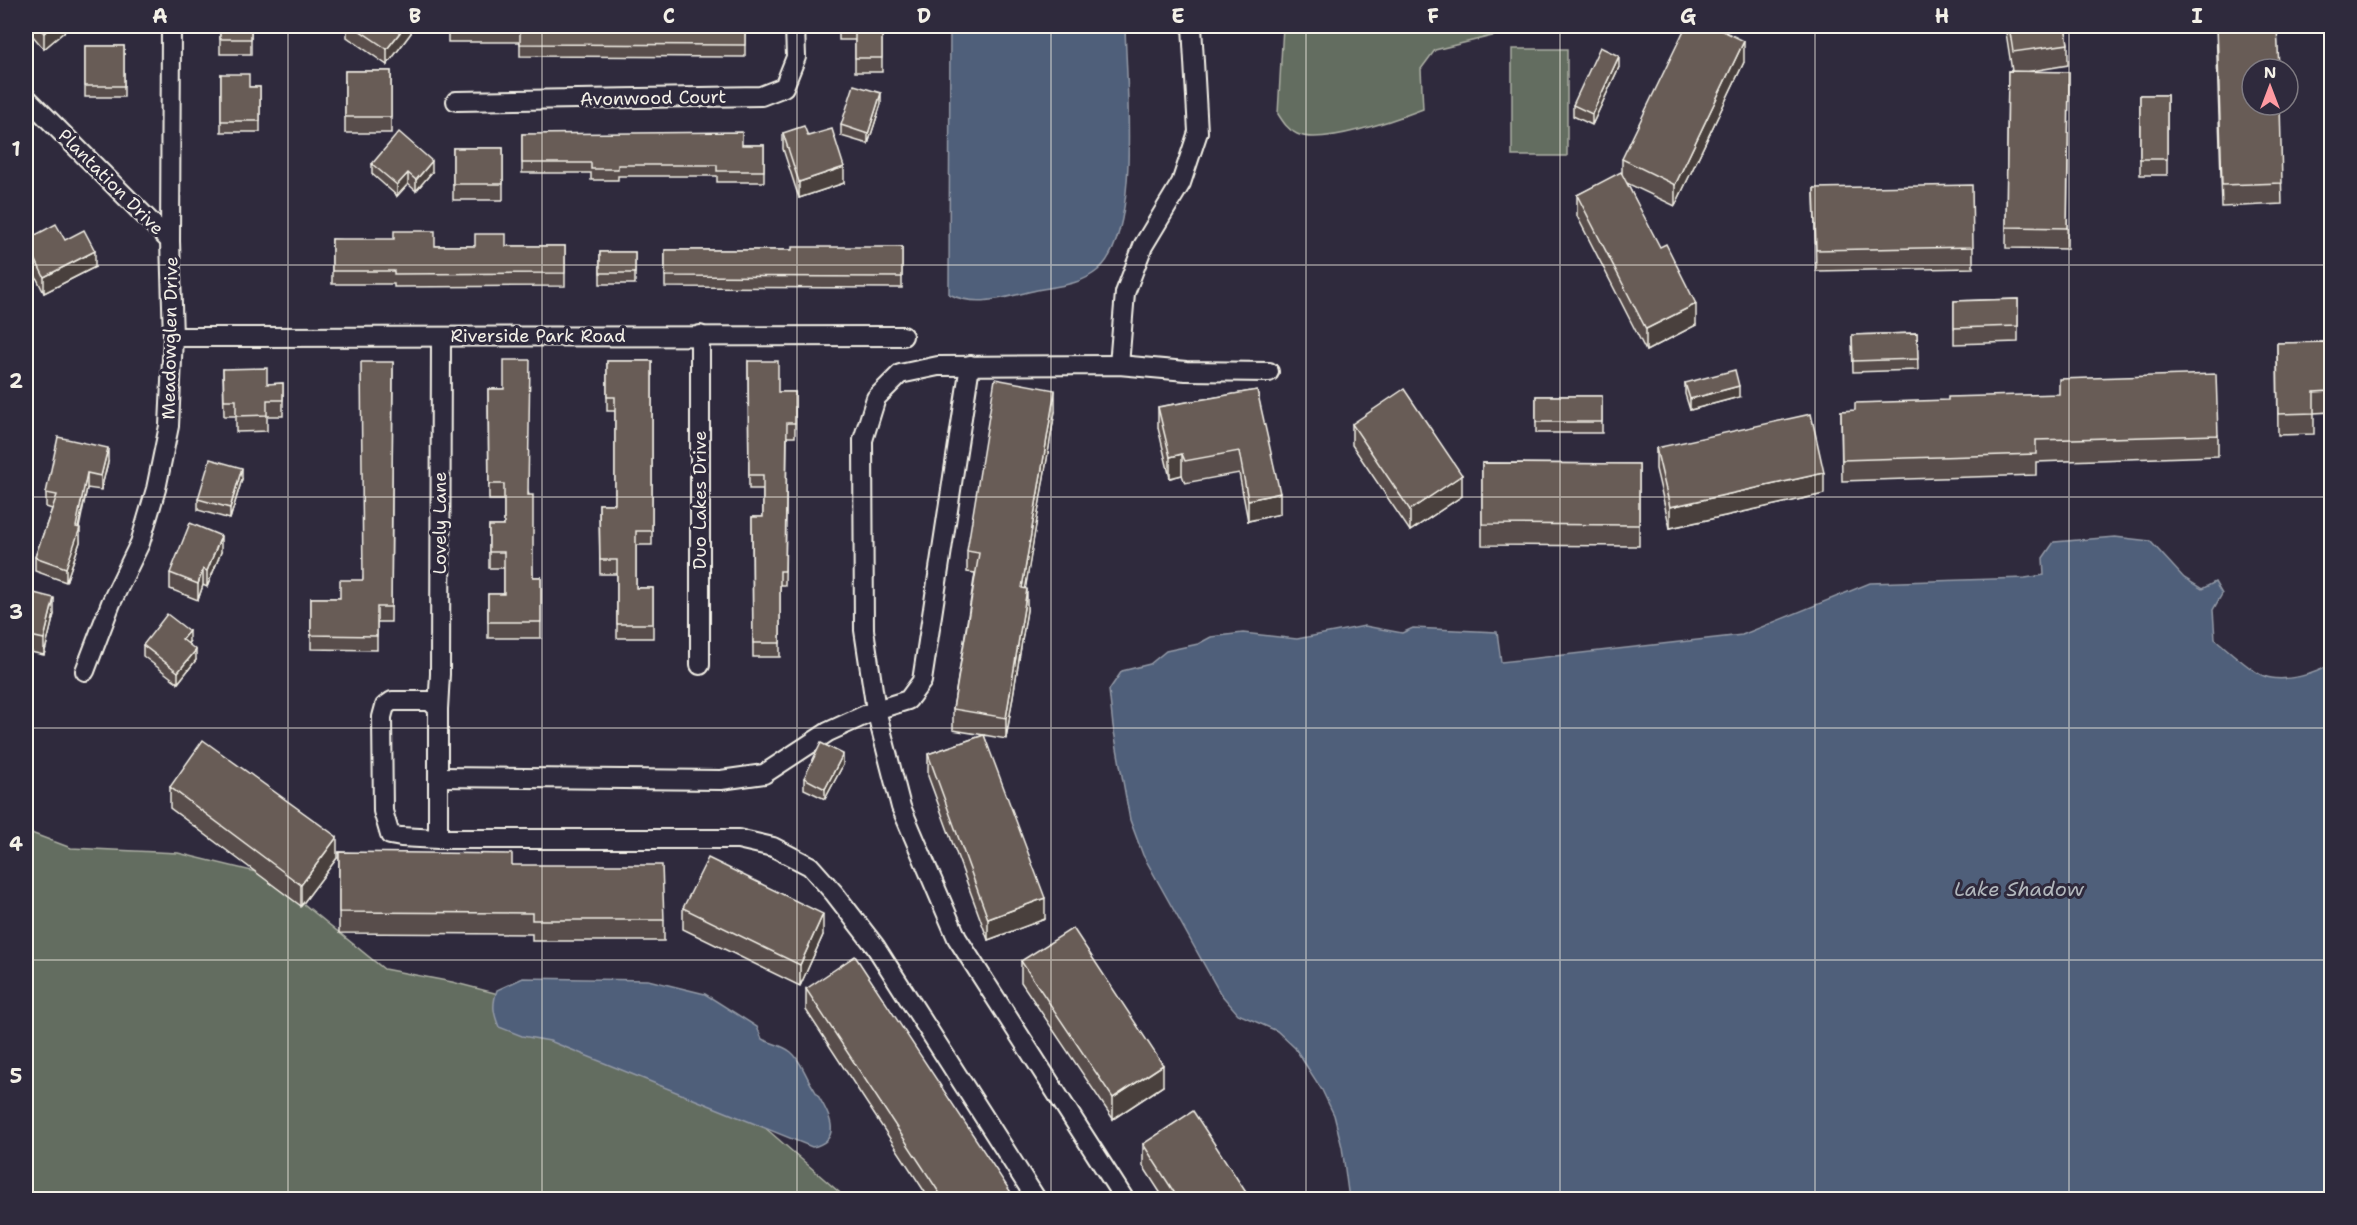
<svg xmlns="http://www.w3.org/2000/svg" width="2357" height="1225" font-family="'Shantell Sans',sans-serif">
<style>
.green{fill:#636d61;stroke:#acafa4;stroke-width:1.5}
.water{fill:#505f7a;stroke:#9299a6;stroke-width:1.5}
.lines{fill:none;stroke-linecap:round;stroke-linejoin:round}
.street-casing{stroke:#f4f1e8;stroke-width:22}
.street{stroke:#2f2a3d;stroke-width:18}
.wall{fill:#594e4b;stroke:#f4f1e8;stroke-width:1.5}
.shaded-wall{fill:#49403d;stroke:#f4f1e8;stroke-width:1.5}
.building{fill:#685b57;stroke:#f4f1e8;stroke-width:1.5}
.grid{fill:none;stroke:#f4f1e8;stroke-width:1.5;stroke-opacity:0.55}
.labels{text-anchor:middle;stroke-width:6;stroke-linejoin:round;paint-order:stroke}
.street-label{font-size:18px;fill:#f4f1e8;stroke:#2f2a3d}
.water-label{font-size:20px;font-style:italic;fill:#b2b7bc;stroke:#2f2a3d}
.neatline{fill:none;stroke:#f4f1e8;stroke-width:2}
.grid-label{font-size:20px;text-anchor:middle;font-weight:bold;fill:#f4f1e8}
</style>
<rect width="100%" height="100%" fill="#2f2a3d"/>
<filter id="ink" filterUnits="userSpaceOnUse"><feTurbulence type="fractalNoise" baseFrequency=".0167" numOctaves="2"/><feDisplacementMap in="SourceGraphic" scale="12" xChannelSelector="R" yChannelSelector="G"/><feConvolveMatrix kernelMatrix="1 2 1 2 8 2 1 2 1" color-interpolation-filters="sRGB"/></filter>
<g filter="url(#ink)">
<g class="green">
<path d="M 1283,26 L 1511,26 L 1496,35 L 1435,50 L 1421,69 L 1423,109 C 1397,119 1321,146 1297,134 C 1288,130 1283,122 1278,114 Z"/>
<rect x="1512" y="49" width="55" height="107"/>
<path d="M 26,831 L 71,848 L 178,853 L 268,875 L 384,969 L 452,982 L 522,1000 L 762,1125 L 847,1199 L 26,1199 Z"/>
</g>
<g class="water">
<path d="M 950,26 L 1125,26 C 1126,81 1142,233 1098,270 C 1079,286 1056,286 1033,291 C 1005,297 976,308 949,294 Z"/>
<path d="M 2115,537 L 2150,541 L 2184,578 L 2202,589 L 2215,582 L 2222,594 L 2213,610 L 2215,639 C 2225,647 2253,673 2264,676 C 2282,683 2317,675 2331,663 L 2331,1199 L 1349,1199 L 1342,1147 L 1334,1115 L 1322,1090 L 1295,1048 L 1277,1031 L 1238,1014 L 1220,993 L 1143,855 L 1130,820 L 1113,726 L 1109,690 L 1122,671 L 1150,664 L 1166,651 L 1198,644 L 1211,637 L 1243,633 L 1297,639 L 1365,626 L 1402,633 L 1413,628 L 1497,632 L 1501,662 L 1742,635 L 1870,583 L 2025,578 L 2044,575 L 2043,558 L 2054,542 Z"/>
<path d="M 523,978 L 648,980 L 705,994 L 757,1027 L 762,1039 C 772,1044 782,1045 791,1052 C 800,1059 805,1074 811,1084 C 822,1103 850,1139 812,1147 L 550,1041 L 522,1036 L 499,1027 C 493,1012 492,1005 497,990 Z"/>
</g>
<g class="lines">
<defs>
<g id="street">
<path d="M 26,97 L 170,241"/>
<path d="M 456,101 L 761,96 L 784,87 L 796,57 L 795,26"/>
<path d="M 173,337 L 903,336"/>
<path d="M 1119,365 L 1125,293 L 1143,246 L 1181,183 L 1198,132 L 1192,26"/>
<path d="M 700,665 L 700,335"/>
<path d="M 85,671 L 111,603 L 140,543 L 156,489 L 169,426 L 173,337 L 170,241 L 171,26"/>
<path d="M 438,709 L 440,674 L 441,337"/>
<path d="M 439,777 L 721,780 L 764,774 L 828,732 L 876,710 L 908,700 L 922,681 L 970,365"/>
<path d="M 438,839 L 438,709 L 430,701 L 392,701 L 385,706 L 382,717 L 383,811 L 390,835 L 401,837 L 438,839 L 738,839 L 773,847 L 810,866 L 834,893 L 875,946 L 1037,1200"/>
<path d="M 1125,1200 L 957,938 L 901,807 L 876,710 L 864,630 L 863,440 L 876,398 L 900,374 L 938,366 L 1119,365 L 1186,371 L 1269,372"/>
</g>
</defs>
<use href="#street" class="street-casing"/>
<use href="#street" class="street"/>
</g>
<g class="wall">
<path d="M 26,26 L 71,26 L 44,49 L 26,28 Z"/>
<rect x="220" y="26" width="31" height="28"/>
<path d="M 347,26 L 411,26 L 411,33 L 387,65 L 347,37 Z"/>
<path d="M 448,26 L 745,26 L 745,57 L 520,56 L 520,42 L 448,42 Z"/>
<path d="M 839,26 L 882,26 L 882,72 L 855,72 L 855,40 L 839,40 Z"/>
<path d="M 1727,26 L 1740,26 L 1739,28 Z"/>
<path d="M 2005,26 L 2065,26 L 2068,44 L 2068,65 L 2026,72 L 2069,72 L 2067,249 L 2006,248 L 2008,71 L 2012,71 Z"/>
<path d="M 2208,26 L 2277,26 L 2282,204 L 2222,207 L 2216,26 Z"/>
<rect x="85" y="46" width="39" height="51"/>
<path d="M 1744,62 L 1675,206 L 1627,183 L 1696,325 L 1646,351 L 1577,216 L 1577,195 L 1622,173 L 1622,159 Z"/>
<path d="M 1619,67 L 1592,125 L 1573,116 L 1573,105 Z"/>
<rect x="345" y="71" width="46" height="62"/>
<path d="M 221,74 L 249,87 L 260,87 L 260,132 L 221,132 Z"/>
<rect x="2140" y="95" width="27" height="80"/>
<path d="M 881,104 L 868,144 L 841,136 L 841,125 Z"/>
<path d="M 783,133 L 808,136 L 844,183 L 799,198 L 783,149 Z"/>
<path d="M 522,134 L 742,145 L 764,145 L 764,182 L 717,182 L 717,176 L 618,176 L 618,180 L 591,180 L 591,173 L 522,173 Z"/>
<rect x="453" y="148" width="50" height="52"/>
<path d="M 372,164 L 432,172 L 416,191 L 408,184 L 397,196 L 372,174 Z"/>
<path d="M 1814,188 L 1973,247 L 1973,268 L 1816,271 Z"/>
<path d="M 332,239 L 435,246 L 565,246 L 565,286 L 394,287 L 394,284 L 332,284 Z"/>
<path d="M 26,240 L 65,240 L 95,267 L 44,293 L 26,257 Z"/>
<path d="M 902,247 L 902,288 L 665,287 L 665,250 L 792,250 Z"/>
<rect x="600" y="252" width="35" height="32"/>
<path d="M 2018,299 L 2018,342 L 1954,344 L 1954,301 Z"/>
<path d="M 1917,333 L 1918,370 L 1853,372 L 1852,335 Z"/>
<path d="M 2331,342 L 2331,412 L 2314,413 L 2314,434 L 2278,435 L 2277,343 Z"/>
<path d="M 607,361 L 652,361 L 652,545 L 636,545 L 636,588 L 653,588 L 653,638 L 617,638 L 617,574 L 600,574 L 599,504 L 615,504 L 615,411 L 607,411 Z"/>
<path d="M 748,361 L 778,392 L 795,392 L 795,437 L 787,437 L 785,585 L 780,585 L 780,657 L 753,657 L 752,517 L 763,517 L 763,489 L 749,489 Z"/>
<path d="M 393,362 L 391,622 L 377,622 L 377,650 L 311,649 L 311,598 L 340,598 L 363,580 Z"/>
<path d="M 223,369 L 267,384 L 283,383 L 283,416 L 267,416 L 267,431 L 236,432 L 236,416 L 224,416 Z"/>
<path d="M 1685,383 L 1739,397 L 1690,410 L 1685,394 Z"/>
<path d="M 488,389 L 504,389 L 529,495 L 533,577 L 541,577 L 541,638 L 488,638 L 488,594 L 504,594 L 504,568 L 489,568 L 489,526 L 504,526 L 504,500 L 489,500 Z"/>
<path d="M 1257,390 L 1280,514 L 1248,521 L 1239,473 L 1185,483 L 1182,475 L 1170,478 L 1158,428 L 1158,407 Z"/>
<rect x="1536" y="396" width="66" height="37"/>
<path d="M 1055,411 L 1025,589 L 1027,610 L 1006,739 L 984,735 L 1045,919 L 988,940 L 928,776 L 928,754 L 984,735 L 953,730 L 953,709 L 975,573 L 967,572 L 967,551 Z"/>
<path d="M 1841,411 L 2218,435 L 2218,456 L 2036,462 L 2036,475 L 1842,481 Z"/>
<path d="M 1352,424 L 1462,496 L 1410,531 L 1352,445 Z"/>
<path d="M 1656,448 L 1824,494 L 1670,528 L 1656,469 Z"/>
<path d="M 108,462 L 101,490 L 87,488 L 79,528 L 80,542 L 66,582 L 35,571 L 35,557 L 52,509 L 46,507 L 46,493 Z"/>
<path d="M 1482,463 L 1639,464 L 1639,546 L 1482,545 Z"/>
<path d="M 242,479 L 230,519 L 198,510 L 198,499 Z"/>
<path d="M 221,552 L 207,587 L 203,585 L 198,600 L 170,589 L 170,573 Z"/>
<path d="M 26,591 L 54,614 L 44,655 L 26,651 Z"/>
<path d="M 189,642 L 188,643 L 196,660 L 178,683 L 143,656 L 143,645 Z"/>
<path d="M 843,765 L 825,799 L 804,789 L 804,778 Z"/>
<path d="M 170,787 L 337,858 L 301,906 L 170,808 Z"/>
<path d="M 339,852 L 512,865 L 664,920 L 664,941 L 532,941 L 532,934 L 339,933 Z"/>
<path d="M 683,908 L 823,935 L 800,986 L 683,929 Z"/>
<path d="M 1021,961 L 1163,1086 L 1113,1119 L 1021,982 Z"/>
<path d="M 806,989 L 1016,1200 L 930,1200 L 806,1010 Z"/>
<path d="M 1143,1144 L 1251,1200 L 1165,1200 L 1143,1166 Z"/>
</g>
<g class="shaded-wall">
<path d="M 53,26 L 71,26 L 44,49 L 44,33 Z"/>
<path d="M 405,26 L 411,26 L 411,33 L 387,65 L 387,49 Z"/>
<path d="M 1744,41 L 1744,62 L 1675,206 L 1675,185 Z"/>
<path d="M 1619,56 L 1619,67 L 1592,125 L 1592,114 Z"/>
<path d="M 881,93 L 881,104 L 868,144 L 868,134 Z"/>
<path d="M 432,161 L 432,172 L 416,191 L 416,180 Z"/>
<path d="M 844,167 L 844,183 L 799,198 L 799,182 Z"/>
<path d="M 408,173 L 408,184 L 397,196 L 397,185 Z"/>
<path d="M 95,251 L 95,267 L 44,293 L 44,277 Z"/>
<path d="M 1696,304 L 1696,325 L 1646,351 L 1646,329 Z"/>
<path d="M 1739,386 L 1739,397 L 1690,410 L 1690,399 Z"/>
<path d="M 1055,390 L 1055,411 L 1022,609 L 1022,588 Z"/>
<path d="M 108,448 L 108,462 L 101,490 L 101,476 Z"/>
<path d="M 1182,454 L 1182,475 L 1170,478 L 1170,457 Z"/>
<path d="M 242,468 L 242,479 L 230,519 L 230,508 Z"/>
<path d="M 87,473 L 87,488 L 76,537 L 80,528 L 80,542 L 66,582 L 66,568 Z"/>
<path d="M 1824,473 L 1824,494 L 1670,528 L 1670,507 Z"/>
<path d="M 1462,475 L 1462,496 L 1410,531 L 1410,510 Z"/>
<path d="M 1280,493 L 1280,514 L 1248,521 L 1248,500 Z"/>
<path d="M 221,536 L 221,552 L 207,587 L 207,571 Z"/>
<path d="M 203,569 L 203,585 L 198,600 L 198,584 Z"/>
<path d="M 1027,589 L 1027,610 L 1006,739 L 1006,718 Z"/>
<path d="M 54,598 L 54,614 L 44,655 L 44,639 Z"/>
<path d="M 189,631 L 189,642 L 182,650 L 182,639 Z"/>
<path d="M 196,650 L 196,660 L 178,683 L 178,672 Z"/>
<path d="M 843,754 L 843,765 L 825,799 L 825,789 Z"/>
<path d="M 337,837 L 337,858 L 301,906 L 301,885 Z"/>
<path d="M 1045,898 L 1045,919 L 988,940 L 988,919 Z"/>
<path d="M 823,914 L 823,935 L 800,986 L 800,965 Z"/>
<path d="M 1163,1065 L 1163,1086 L 1113,1119 L 1113,1098 Z"/>
</g>
<g class="building">
<path d="M 37,26 L 53,26 L 44,33 Z"/>
<rect x="220" y="26" width="31" height="13"/>
<path d="M 353,26 L 405,26 L 387,49 Z"/>
<path d="M 448,26 L 745,26 L 745,45 L 520,44 L 520,29 L 448,29 Z"/>
<path d="M 1686,26 L 1713,26 L 1744,41 L 1675,185 L 1622,159 Z"/>
<path d="M 2009,26 L 2065,26 L 2068,44 L 2013,52 Z"/>
<path d="M 2217,26 L 2277,26 L 2279,69 L 2252,69 L 2252,105 L 2280,105 L 2282,183 L 2222,185 Z"/>
<path d="M 839,27 L 839,26 L 882,26 L 882,58 L 855,58 L 855,27 Z"/>
<rect x="85" y="46" width="39" height="40"/>
<path d="M 1600,47 L 1619,56 L 1592,114 L 1573,105 Z"/>
<rect x="345" y="71" width="46" height="46"/>
<path d="M 2008,71 L 2069,72 L 2067,228 L 2006,227 Z"/>
<path d="M 221,74 L 249,74 L 249,87 L 260,87 L 260,121 L 221,121 Z"/>
<path d="M 854,85 L 881,93 L 868,134 L 841,125 Z"/>
<rect x="2140" y="95" width="27" height="64"/>
<path d="M 804,126 L 808,136 L 832,129 L 844,167 L 799,182 L 783,133 Z"/>
<path d="M 399,132 L 432,161 L 416,180 L 408,173 L 397,185 L 372,164 Z"/>
<path d="M 742,132 L 742,145 L 764,145 L 764,171 L 717,171 L 717,165 L 618,165 L 618,169 L 591,169 L 591,163 L 522,163 L 522,134 Z"/>
<rect x="453" y="148" width="50" height="36"/>
<path d="M 1621,172 L 1660,247 L 1666,244 L 1696,304 L 1646,329 L 1577,195 Z"/>
<path d="M 1972,185 L 1973,247 L 1816,250 L 1814,188 Z"/>
<path d="M 56,224 L 65,240 L 84,230 L 95,251 L 44,277 L 26,240 Z"/>
<path d="M 394,231 L 435,231 L 435,246 L 475,246 L 475,234 L 506,234 L 506,246 L 565,246 L 565,273 L 394,274 L 394,271 L 332,271 L 332,239 L 394,239 Z"/>
<path d="M 792,247 L 902,247 L 902,277 L 665,276 L 665,250 L 792,250 Z"/>
<rect x="600" y="252" width="35" height="21"/>
<path d="M 2018,299 L 2018,326 L 1954,328 L 1954,301 Z"/>
<path d="M 1917,333 L 1918,359 L 1853,361 L 1852,335 Z"/>
<path d="M 2331,342 L 2331,391 L 2314,392 L 2314,413 L 2278,414 L 2277,343 Z"/>
<path d="M 504,360 L 530,360 L 528,495 L 533,495 L 533,577 L 541,577 L 541,622 L 488,622 L 488,594 L 504,594 L 504,552 L 489,552 L 489,526 L 504,526 L 504,484 L 489,484 L 488,389 L 504,389 Z"/>
<path d="M 607,361 L 652,361 L 652,531 L 636,531 L 636,588 L 653,588 L 653,624 L 617,624 L 617,560 L 600,560 L 599,504 L 615,504 L 615,397 L 607,397 Z"/>
<path d="M 748,361 L 778,361 L 778,392 L 795,392 L 795,423 L 787,423 L 785,571 L 780,571 L 780,643 L 753,643 L 752,517 L 763,517 L 763,475 L 749,475 Z"/>
<path d="M 361,362 L 393,362 L 391,607 L 377,607 L 377,636 L 311,635 L 311,598 L 340,598 L 340,580 L 363,580 Z"/>
<path d="M 267,368 L 267,384 L 283,383 L 283,400 L 267,400 L 267,415 L 236,416 L 236,400 L 224,400 L 223,369 Z"/>
<path d="M 1735,370 L 1739,386 L 1690,399 L 1685,383 Z"/>
<path d="M 2216,374 L 2218,435 L 2036,440 L 2036,454 L 1842,460 L 1841,411 L 1855,410 L 1855,403 L 1948,400 L 1948,397 L 2059,394 L 2059,379 Z"/>
<path d="M 995,379 L 1055,390 L 1022,588 L 1027,589 L 1006,718 L 953,709 L 979,553 L 967,551 Z"/>
<path d="M 1404,389 L 1462,475 L 1410,510 L 1352,424 Z"/>
<path d="M 1257,390 L 1280,493 L 1248,500 L 1239,451 L 1185,461 L 1182,454 L 1170,457 L 1158,407 Z"/>
<rect x="1536" y="396" width="66" height="26"/>
<path d="M 1811,414 L 1824,473 L 1670,507 L 1656,448 Z"/>
<path d="M 58,437 L 108,448 L 101,476 L 87,473 L 76,527 L 80,528 L 66,568 L 35,557 L 57,495 L 46,493 Z"/>
<path d="M 210,459 L 242,468 L 230,508 L 198,499 Z"/>
<path d="M 1482,463 L 1639,464 L 1639,525 L 1482,524 Z"/>
<path d="M 190,523 L 221,536 L 207,571 L 203,569 L 198,584 L 170,573 Z"/>
<path d="M 26,591 L 54,598 L 44,639 L 26,635 Z"/>
<path d="M 167,614 L 189,631 L 182,639 L 196,650 L 178,672 L 143,645 Z"/>
<path d="M 984,735 L 1045,898 L 988,919 L 928,754 Z"/>
<path d="M 203,740 L 337,837 L 301,885 L 170,787 Z"/>
<path d="M 821,743 L 843,754 L 825,789 L 804,778 Z"/>
<path d="M 339,852 L 512,854 L 512,865 L 662,865 L 664,920 L 532,920 L 532,913 L 339,912 Z"/>
<path d="M 708,858 L 823,914 L 800,965 L 683,908 Z"/>
<path d="M 1073,928 L 1163,1065 L 1113,1098 L 1021,961 Z"/>
<path d="M 855,956 L 1016,1200 L 944,1200 L 806,989 Z"/>
<path d="M 1193,1111 L 1251,1200 L 1179,1200 L 1143,1144 Z"/>
</g>
</g>
<path class="grid" d="M 288,26 L 288,1200M 542,26 L 542,1200M 797,26 L 797,1200M 1051,26 L 1051,1200M 1306,26 L 1306,1200M 1560,26 L 1560,1200M 1815,26 L 1815,1200M 2069,26 L 2069,1200M 26,265 L 2332,265M 26,497 L 2332,497M 26,728 L 2332,728M 26,960 L 2332,960"/>
<g class="labels">
<g class="street-label">
<text transform="translate(653 98) rotate(-1)" y="6">Avonwood Court</text>
<text transform="translate(111 182) rotate(45)" y="6">Plantation Drive</text>
<text x="538" y="342">Riverside Park Road</text>
<text transform="translate(170 338) rotate(-89)" y="6">Meadowglen Drive</text>
<text transform="translate(700 500) rotate(-90)" y="6">Duo Lakes Drive</text>
<text transform="translate(440 523) rotate(-90)" y="6">Lovely Lane</text>
</g>
<g class="water-label">
<text x="2019" y="896">Lake Shadow</text>
</g>
</g>
<rect width="2357" height="1225" fill="none" stroke="#2f2a3d" stroke-width="66"/>
<g transform="translate(2270 87)"><circle r="28" fill="#2f2a3d" stroke="#7e7a81" stroke-width="1.5"/>
<path d="M0-4.5L10 22L0 15L-10 22Z" fill="#ff9aa2"/>
<text y="-9" font-size="16" font-weight="bold" text-anchor="middle" fill="#f4f1e8">N</text>
</g>
<rect x="33" y="33" width="2291" height="1159" class="neatline"/>
<g class="grid-label">
<text x="160" y="23">A</text>
<text x="415" y="23">B</text>
<text x="669" y="23">C</text>
<text x="924" y="23">D</text>
<text x="1178" y="23">E</text>
<text x="1433" y="23">F</text>
<text x="1688" y="23">G</text>
<text x="1942" y="23">H</text>
<text x="2197" y="23">I</text>
<text x="16" y="156">1</text>
<text x="16" y="388">2</text>
<text x="16" y="619">3</text>
<text x="16" y="851">4</text>
<text x="16" y="1083">5</text>
</g>
</svg>
